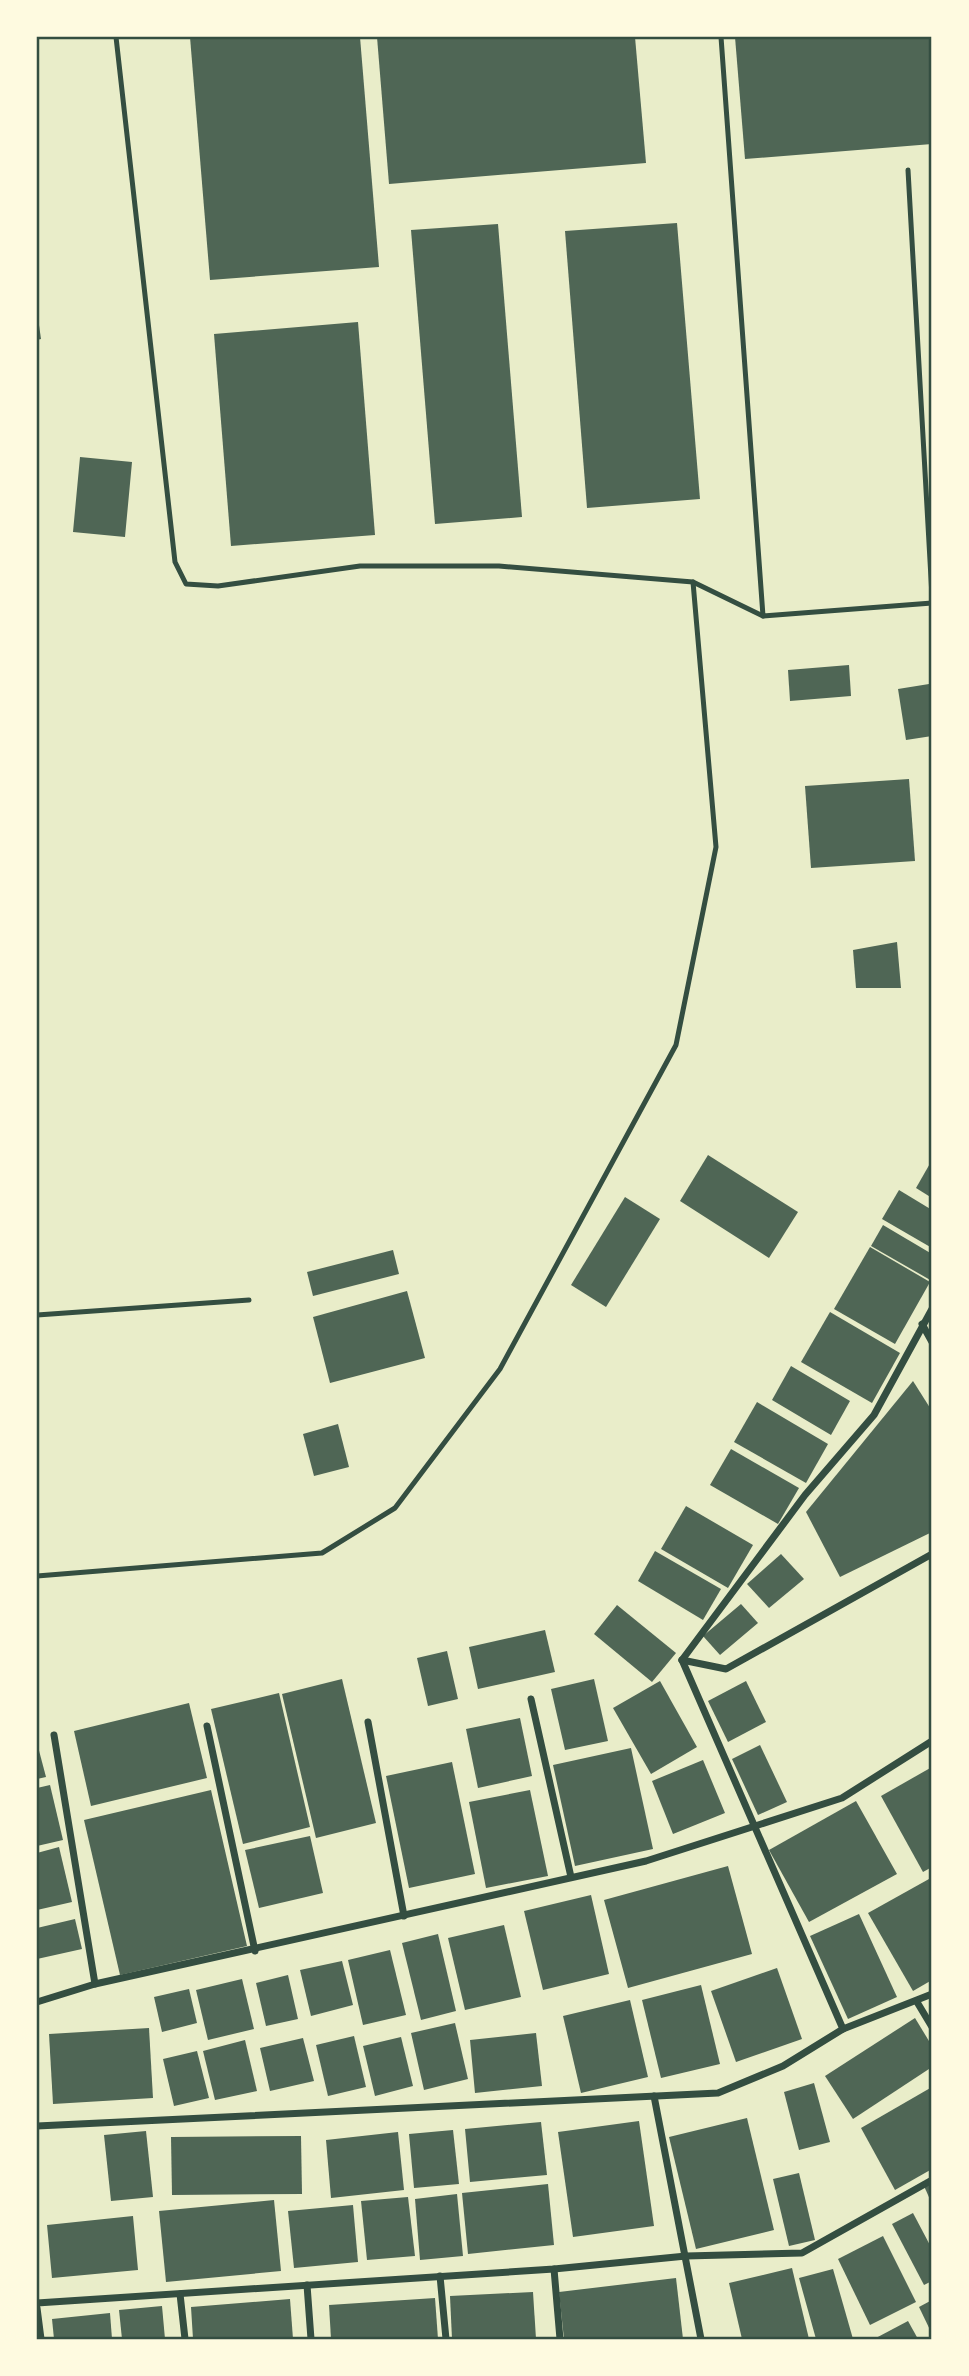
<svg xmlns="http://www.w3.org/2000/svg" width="969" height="2376" font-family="'Public Sans',sans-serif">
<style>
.building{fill:#4f6655}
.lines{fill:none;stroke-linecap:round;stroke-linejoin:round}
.service{stroke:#344e41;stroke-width:5}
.minor{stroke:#344e41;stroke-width:7}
.neatline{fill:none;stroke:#344e41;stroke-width:2.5}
</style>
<rect width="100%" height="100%" fill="#e9edc9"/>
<g class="building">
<path d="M 190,37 L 360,37 L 379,267 L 210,280 Z"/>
<path d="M 377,37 L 635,37 L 646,163 L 389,184 Z"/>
<path d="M 735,37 L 932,37 L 932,144 L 745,159 Z"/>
<path d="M 677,223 L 700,499 L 587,508 L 565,231 Z"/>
<path d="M 498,224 L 522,517 L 435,524 L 411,230 Z"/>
<path d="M 37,311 L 41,339 L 37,340 Z"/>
<path d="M 358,322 L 375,535 L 231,546 L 214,334 Z"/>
<path d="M 80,457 L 132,462 L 125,537 L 73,532 Z"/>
<path d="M 849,665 L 851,696 L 790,701 L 788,670 Z"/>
<path d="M 929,684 L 932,736 L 906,740 L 898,689 Z"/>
<path d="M 909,779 L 915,861 L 811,868 L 805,786 Z"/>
<path d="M 897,942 L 901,988 L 856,988 L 853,950 Z"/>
<path d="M 708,1155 L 798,1212 L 769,1258 L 680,1201 Z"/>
<path d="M 932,1160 L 932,1198 L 916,1188 Z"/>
<path d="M 899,1190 L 932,1210 L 932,1248 L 882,1219 Z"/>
<path d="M 625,1197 L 660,1219 L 606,1307 L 571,1285 Z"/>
<path d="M 883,1225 L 932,1254 L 932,1281 L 871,1246 Z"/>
<path d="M 870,1247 L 930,1282 L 895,1344 L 834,1309 Z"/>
<path d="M 393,1250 L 399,1274 L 313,1296 L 307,1272 Z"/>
<path d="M 407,1291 L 425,1358 L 330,1383 L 313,1317 Z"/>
<path d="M 830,1312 L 900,1353 L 872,1403 L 801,1362 Z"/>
<path d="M 791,1366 L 850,1401 L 831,1435 L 772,1400 Z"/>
<path d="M 913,1381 L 932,1411 L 932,1532 L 840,1577 L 806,1512 Z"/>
<path d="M 757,1402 L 828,1444 L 806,1483 L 734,1442 Z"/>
<path d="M 338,1424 L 349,1467 L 314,1476 L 303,1434 Z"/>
<path d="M 731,1449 L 799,1488 L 778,1524 L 710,1485 Z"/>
<path d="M 686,1506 L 753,1545 L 728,1588 L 661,1549 Z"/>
<path d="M 655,1551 L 721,1589 L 703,1620 L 638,1581 Z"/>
<path d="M 781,1554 L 804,1579 L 769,1608 L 747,1584 Z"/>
<path d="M 741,1604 L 758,1623 L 720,1655 L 703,1636 Z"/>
<path d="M 617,1605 L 676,1653 L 652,1682 L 594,1634 Z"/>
<path d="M 545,1630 L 555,1672 L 478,1689 L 469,1647 Z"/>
<path d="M 447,1651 L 458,1699 L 428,1706 L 417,1658 Z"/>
<path d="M 342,1679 L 376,1823 L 316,1838 L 282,1694 Z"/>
<path d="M 594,1679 L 608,1741 L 565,1750 L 551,1689 Z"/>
<path d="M 660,1681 L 697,1747 L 651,1774 L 613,1708 Z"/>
<path d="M 746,1681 L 766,1722 L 728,1742 L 708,1701 Z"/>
<path d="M 279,1693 L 310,1827 L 243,1844 L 211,1709 Z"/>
<path d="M 189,1703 L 207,1778 L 91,1806 L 74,1731 Z"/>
<path d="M 520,1718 L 532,1776 L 478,1788 L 466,1729 Z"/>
<path d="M 37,1743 L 46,1777 L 37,1779 Z"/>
<path d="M 760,1745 L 787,1802 L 758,1815 L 732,1759 Z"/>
<path d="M 631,1748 L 653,1849 L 575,1866 L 553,1765 Z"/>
<path d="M 703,1760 L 725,1813 L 673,1834 L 652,1781 Z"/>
<path d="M 452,1762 L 475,1874 L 409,1888 L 386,1776 Z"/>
<path d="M 932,1767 L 932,1867 L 923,1872 L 881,1796 Z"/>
<path d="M 50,1785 L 63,1840 L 37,1846 L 37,1788 Z"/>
<path d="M 211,1790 L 247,1946 L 120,1975 L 84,1820 Z"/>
<path d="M 530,1790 L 548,1876 L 486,1888 L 469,1802 Z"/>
<path d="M 856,1801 L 897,1874 L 809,1922 L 769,1850 Z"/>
<path d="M 310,1836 L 323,1893 L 259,1908 L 245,1850 Z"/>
<path d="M 59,1847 L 72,1902 L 37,1910 L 37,1853 Z"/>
<path d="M 728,1866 L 752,1954 L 628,1988 L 604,1900 Z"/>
<path d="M 929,1879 L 932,1885 L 932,1980 L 913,1991 L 868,1913 Z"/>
<path d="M 591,1895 L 609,1974 L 543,1990 L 524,1911 Z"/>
<path d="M 859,1914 L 897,1997 L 848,2019 L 810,1936 Z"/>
<path d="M 75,1919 L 82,1949 L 37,1959 L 37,1928 Z"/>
<path d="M 504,1925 L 521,1997 L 465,2010 L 448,1938 Z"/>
<path d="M 438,1934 L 456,2011 L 421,2020 L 402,1943 Z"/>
<path d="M 390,1950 L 406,2015 L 363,2025 L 348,1960 Z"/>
<path d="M 342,1961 L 353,2005 L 311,2016 L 300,1970 Z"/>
<path d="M 777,1968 L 802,2039 L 736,2062 L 711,1991 Z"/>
<path d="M 288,1975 L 298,2019 L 266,2026 L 256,1983 Z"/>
<path d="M 242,1979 L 254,2029 L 208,2040 L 196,1990 Z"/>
<path d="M 701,1985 L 720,2064 L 661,2078 L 642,2000 Z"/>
<path d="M 189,1989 L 197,2023 L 162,2032 L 154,1997 Z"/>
<path d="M 630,2000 L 648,2077 L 581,2093 L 563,2016 Z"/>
<path d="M 915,2018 L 932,2046 L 932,2067 L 853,2119 L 825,2076 Z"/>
<path d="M 455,2023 L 468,2079 L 424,2090 L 411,2033 Z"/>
<path d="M 149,2028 L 153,2098 L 53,2104 L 49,2034 Z"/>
<path d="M 536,2033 L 542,2086 L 475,2093 L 470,2040 Z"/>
<path d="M 354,2036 L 366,2087 L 328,2096 L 316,2045 Z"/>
<path d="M 401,2037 L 413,2086 L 375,2096 L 363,2046 Z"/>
<path d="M 303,2038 L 314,2081 L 270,2091 L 260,2048 Z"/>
<path d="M 245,2040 L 257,2091 L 215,2100 L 203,2051 Z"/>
<path d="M 197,2051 L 209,2098 L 174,2106 L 163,2059 Z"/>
<path d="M 814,2083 L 830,2142 L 799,2150 L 784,2092 Z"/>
<path d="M 932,2087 L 932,2169 L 895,2190 L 861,2128 Z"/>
<path d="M 747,2118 L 774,2230 L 696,2249 L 669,2137 Z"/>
<path d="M 639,2121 L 654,2226 L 573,2237 L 558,2132 Z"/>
<path d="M 541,2122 L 547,2175 L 470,2182 L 465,2129 Z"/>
<path d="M 453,2130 L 459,2184 L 414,2188 L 409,2134 Z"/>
<path d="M 146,2131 L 153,2197 L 111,2201 L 104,2135 Z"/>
<path d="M 398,2132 L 404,2190 L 331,2198 L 326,2140 Z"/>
<path d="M 301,2136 L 302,2194 L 172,2195 L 171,2137 Z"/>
<path d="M 799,2173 L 815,2240 L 789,2246 L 773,2179 Z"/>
<path d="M 932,2182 L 932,2204 L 924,2186 Z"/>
<path d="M 548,2184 L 554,2245 L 468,2254 L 462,2193 Z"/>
<path d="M 457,2194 L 463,2256 L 420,2260 L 415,2199 Z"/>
<path d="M 408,2197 L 415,2256 L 367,2260 L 361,2201 Z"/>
<path d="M 274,2200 L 281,2271 L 166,2282 L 159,2211 Z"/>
<path d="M 353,2205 L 358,2262 L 294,2268 L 288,2211 Z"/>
<path d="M 913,2213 L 932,2249 L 932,2281 L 924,2285 L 892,2224 Z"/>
<path d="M 133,2216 L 138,2270 L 52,2278 L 47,2225 Z"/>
<path d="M 883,2236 L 916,2302 L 870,2325 L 838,2259 Z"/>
<path d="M 792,2268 L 809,2339 L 742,2339 L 729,2283 Z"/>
<path d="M 833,2269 L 853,2339 L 816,2339 L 799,2278 Z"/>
<path d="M 676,2278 L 683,2339 L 564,2339 L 559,2292 Z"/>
<path d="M 533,2292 L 536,2339 L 452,2339 L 450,2296 Z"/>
<path d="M 435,2298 L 438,2339 L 331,2339 L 329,2305 Z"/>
<path d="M 290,2299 L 293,2339 L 193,2339 L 191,2307 Z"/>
<path d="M 932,2300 L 932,2334 L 919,2307 Z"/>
<path d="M 162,2306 L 165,2339 L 122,2339 L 119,2310 Z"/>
<path d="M 110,2313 L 112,2339 L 54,2339 L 52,2319 Z"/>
<path d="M 908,2321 L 918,2339 L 874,2339 Z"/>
</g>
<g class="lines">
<g class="service">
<path d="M 116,37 L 175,562 L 186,584 L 218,586 L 360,566 L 499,566 L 693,582 L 763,616"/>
<path d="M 721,37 L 763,616 L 932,603"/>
<path d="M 908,170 L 932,596"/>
<path d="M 37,1315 L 249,1300"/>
<path d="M 37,1576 L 322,1553 L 395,1508 L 500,1369 L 676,1045 L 716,847 L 693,582"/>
</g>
<g class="minor">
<path d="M 922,1324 L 932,1342"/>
<path d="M 682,1660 L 805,1495 L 874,1415 L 932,1309"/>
<path d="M 682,1660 L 843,2029"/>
<path d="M 682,1660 L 726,1669 L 932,1554"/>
<path d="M 531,1699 L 571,1877"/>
<path d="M 368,1722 L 404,1916"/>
<path d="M 207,1726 L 255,1951"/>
<path d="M 54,1735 L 95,1984"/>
<path d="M 37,2002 L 95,1984 L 646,1861 L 842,1798 L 932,1741"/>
<path d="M 917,2002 L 932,2027"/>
<path d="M 654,2096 L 701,2339"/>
<path d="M 37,2126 L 718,2093 L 783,2066 L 843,2029 L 932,1994"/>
<path d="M 554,2269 L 560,2339"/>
<path d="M 440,2276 L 446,2339"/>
<path d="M 307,2285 L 311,2339"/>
<path d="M 180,2294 L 185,2339"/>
<path d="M 37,2303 L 554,2269 L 686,2256 L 802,2253 L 932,2180"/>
<path d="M 37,2308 L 41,2339"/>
</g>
</g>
<rect width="969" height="2376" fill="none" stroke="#fefae0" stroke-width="77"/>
<rect x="38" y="38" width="892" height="2300" class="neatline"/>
</svg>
